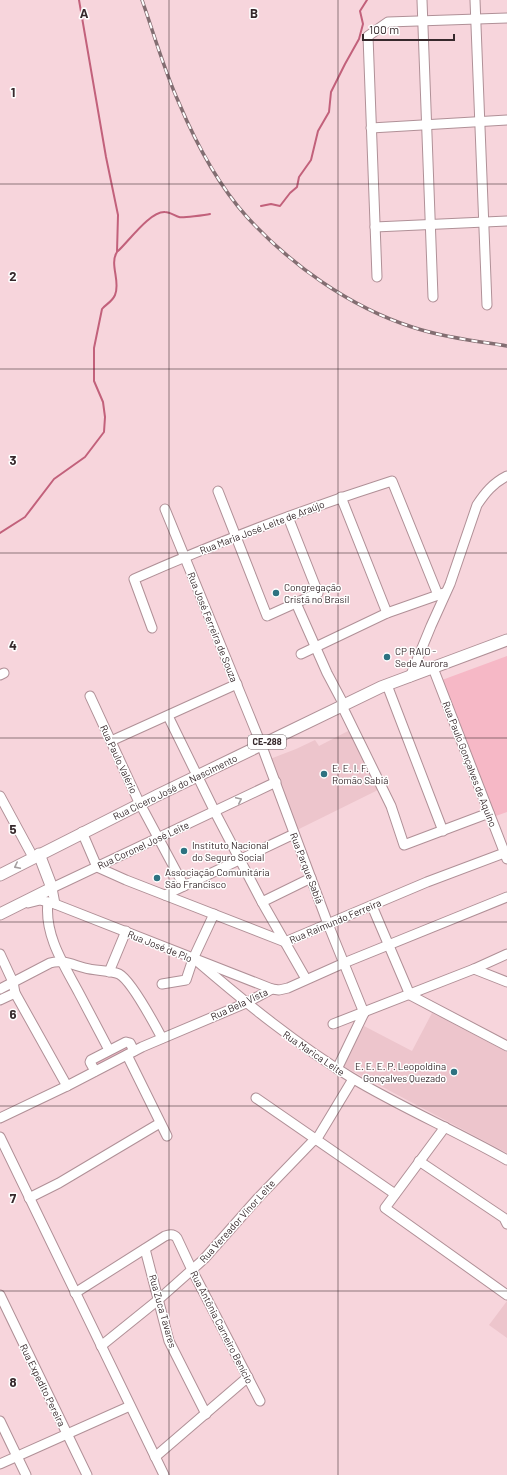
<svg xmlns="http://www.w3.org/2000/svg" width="507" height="1475" font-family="Barlow,sans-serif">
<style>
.built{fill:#edc5cc}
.green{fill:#f6b8c6}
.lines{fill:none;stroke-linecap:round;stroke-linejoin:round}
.stream{stroke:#c2617b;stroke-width:2}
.minor-casing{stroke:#b09097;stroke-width:11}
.major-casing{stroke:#b09097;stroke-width:13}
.minor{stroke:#fff;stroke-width:9}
.major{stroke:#fff;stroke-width:11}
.rail-casing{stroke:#836e72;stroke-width:3.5}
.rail{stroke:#fff;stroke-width:2;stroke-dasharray:6;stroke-linecap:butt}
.oneway{stroke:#a59fa0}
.grid{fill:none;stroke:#36292c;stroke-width:1;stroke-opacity:0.55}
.poi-dot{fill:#2d7281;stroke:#fff;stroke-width:1.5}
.labels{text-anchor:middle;stroke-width:3;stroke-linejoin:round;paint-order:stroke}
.shield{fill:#fff;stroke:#72696b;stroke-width:1}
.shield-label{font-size:9px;font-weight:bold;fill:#36292c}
.street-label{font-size:10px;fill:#36292c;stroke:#fff}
.poi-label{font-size:10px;fill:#36292c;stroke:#fff;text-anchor:start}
.grid-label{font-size:13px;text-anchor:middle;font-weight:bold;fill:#36292c;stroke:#fff;stroke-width:3;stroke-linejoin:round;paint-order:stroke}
</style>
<rect width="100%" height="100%" fill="#f7d5dc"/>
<g class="built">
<path d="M 350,730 L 380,789 L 297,830 L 270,759 L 296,749 L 315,740 L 319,746 Z"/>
<path d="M 432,1013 L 507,1052 L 507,1153 L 343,1066 L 364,1026 L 412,1051 Z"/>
<path d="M 507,1301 L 507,1338 L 489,1325 Z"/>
</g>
<g class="green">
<path d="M 507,656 L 507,812 L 493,817 L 442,680 Z"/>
<path d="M 126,1044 L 131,1050 L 97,1069 L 94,1060 Z"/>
</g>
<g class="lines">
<g class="stream">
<path d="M 261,206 L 271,204 L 280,206 L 290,193 L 297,187 L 299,177 L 311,160 L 318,131 L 329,112 L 331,92 L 345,64 L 359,39 L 363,24 L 360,11 L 367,0"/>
<path d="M 118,251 C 129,241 150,211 165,212 C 170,212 175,216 179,217 C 182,218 206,215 210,214"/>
<path d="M 0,533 L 25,517 L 54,479 L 85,457 L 104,432 L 105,417 L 103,402 L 94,381 L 94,348 L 102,309 C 106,304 112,302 115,295 C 121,282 109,264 117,252 L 118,215 L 106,157 L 79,0"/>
</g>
<defs>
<g id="minor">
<path d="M 422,0 L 433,297"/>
<path d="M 475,0 L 487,305"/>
<path d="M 371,128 L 507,120"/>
<path d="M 375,227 L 507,221"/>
<path d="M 377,277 L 368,36 L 388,22 L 507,18"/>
<path d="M 218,491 L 267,616 L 318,593 L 288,517"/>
<path d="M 341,497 L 387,613"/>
<path d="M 165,509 L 261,744 L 328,924 L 364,1013"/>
<path d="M 296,603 L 327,673 L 344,705"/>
<path d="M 152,628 L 134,579 C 218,542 304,509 392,481 L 438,595"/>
<path d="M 301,654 L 387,613 L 444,593"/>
<path d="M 433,668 L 507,859"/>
<path d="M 0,675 L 4,673"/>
<path d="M 410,677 L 431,626 L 450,584 L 477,505 C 485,493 493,483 507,476"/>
<path d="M 387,685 L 443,831"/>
<path d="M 90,696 L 138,800 L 184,886"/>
<path d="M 342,706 L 391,806 L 404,845 L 489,813"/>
<path d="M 168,716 L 217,816 L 262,902 L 306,979"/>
<path d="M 111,741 L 237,684"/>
<path d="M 0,796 L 33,857"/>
<path d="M 82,832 L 97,867 L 126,880 L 285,942 L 427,882 L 507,852"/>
<path d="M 165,895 L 294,834"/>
<path d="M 48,902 C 44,935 64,965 79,993 C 89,1012 99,1031 109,1050"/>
<path d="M 262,902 L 311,878"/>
<path d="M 28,903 L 40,900 L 55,904 L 272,989"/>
<path d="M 55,904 L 52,888 L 276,782"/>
<path d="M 372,906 L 410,995 L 507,1046"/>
<path d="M 0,954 L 13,982 L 15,993 L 67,1086"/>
<path d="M 197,961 C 246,1003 296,1044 352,1078 C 402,1108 456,1131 507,1160"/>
<path d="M 474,969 L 507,982"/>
<path d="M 109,972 L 126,931"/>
<path d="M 162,984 L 186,980 L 193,959 L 214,914"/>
<path d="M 0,989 L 50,963 C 62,959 73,965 85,968 C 95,971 111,970 119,974 C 131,980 155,1025 162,1038"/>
<path d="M 0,1000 L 15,993"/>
<path d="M 333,1024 L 474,969 L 507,954"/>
<path d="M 127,1055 L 167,1136"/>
<path d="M 337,1069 L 364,1013"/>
<path d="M 95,1071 L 90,1062 L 91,1060 L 126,1042 L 130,1043 L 134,1051"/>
<path d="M 256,1098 L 395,1194"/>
<path d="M 0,1118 L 67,1086 L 142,1047 L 246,1003 L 272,989 L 279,990 L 288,988 L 344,963 L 507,897"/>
<path d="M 445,1127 L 385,1208 L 507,1295"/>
<path d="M 0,1137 L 164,1475"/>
<path d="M 419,1161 L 504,1218 L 507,1224"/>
<path d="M 29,1198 L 59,1183 L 160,1123"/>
<path d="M 145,1249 L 169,1341 L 206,1414"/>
<path d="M 75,1293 L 165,1236 C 170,1234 174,1234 177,1238 L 192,1270 L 260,1401"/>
<path d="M 0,1295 L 87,1475"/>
<path d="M 101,1346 L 158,1300 L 204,1259 L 258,1198 L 312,1142 L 318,1137 L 353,1079"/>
<path d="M 0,1421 L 26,1475"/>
<path d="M 155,1457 L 248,1377"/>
<path d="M 0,1464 L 130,1406"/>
</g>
<g id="major">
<path d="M 0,875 L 158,795 L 381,687 L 507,640"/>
<path d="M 0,914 L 52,888 L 39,854"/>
</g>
</defs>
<use href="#minor" class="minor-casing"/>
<use href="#major" class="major-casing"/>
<use href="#minor" class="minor"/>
<use href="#major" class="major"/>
<defs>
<path id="rail" d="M 142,0 C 154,34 164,70 179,103 C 195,141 219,186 247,217 C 291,265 350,307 412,327 C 442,337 476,341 507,346"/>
</defs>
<use href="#rail" class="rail-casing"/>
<use href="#rail" class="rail"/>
</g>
<defs><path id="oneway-chevron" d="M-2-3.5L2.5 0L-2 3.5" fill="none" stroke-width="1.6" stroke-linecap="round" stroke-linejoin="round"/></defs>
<g class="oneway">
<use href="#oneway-chevron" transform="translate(239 800) rotate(-25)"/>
<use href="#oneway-chevron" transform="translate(17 866) rotate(153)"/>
</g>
<path class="grid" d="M 169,0 L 169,1475M 338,0 L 338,1475M 0,184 L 507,184M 0,369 L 507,369M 0,553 L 507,553M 0,738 L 507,738M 0,922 L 507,922M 0,1106 L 507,1106M 0,1291 L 507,1291"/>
<g class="poi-dot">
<circle cx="276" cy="593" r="4"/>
<circle cx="387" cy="657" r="4"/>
<circle cx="324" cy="774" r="4"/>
<circle cx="184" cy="851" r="4"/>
<circle cx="157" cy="878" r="4"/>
<circle cx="454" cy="1072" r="4"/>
</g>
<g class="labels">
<rect class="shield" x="248" y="735" width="38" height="14" rx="3"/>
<g class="shield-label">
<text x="267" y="745">CE-288</text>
</g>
<g class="street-label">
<text transform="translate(262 527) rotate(-21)" y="4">Rua Maria José Leite de Araújo</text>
<text transform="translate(213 627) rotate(68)" y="4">Rua José Ferreira de Souza</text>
<text transform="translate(119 759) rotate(65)" y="4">Rua Paulo Valério</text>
<text transform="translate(470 764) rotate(69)" y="4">Rua Paulo Gonçalves de Aquino</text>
<text transform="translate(175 787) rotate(-26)" y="4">Rua Cícero José do Nascimento</text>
<text transform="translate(143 845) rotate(-25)" y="4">Rua Coronel José Leite</text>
<text transform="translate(307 868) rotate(69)" y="4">Rua Parque Sabiá</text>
<text transform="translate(335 921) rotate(-23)" y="4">Rua Raimundo Ferreira</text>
<text transform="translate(160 946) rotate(22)" y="4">Rua José de Pio</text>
<text transform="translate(239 1004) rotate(-25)" y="4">Rua Bela Vista</text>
<text transform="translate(314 1053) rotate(34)" y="4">Rua Marica Leite</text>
<text transform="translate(237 1221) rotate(-48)" y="4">Rua Vereador Vinor Leite</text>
<text transform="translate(163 1311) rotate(74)" y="4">Rua Zuca Tavares</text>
<text transform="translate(222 1327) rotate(63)" y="4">Rua Antônia Carneiro Benício</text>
<text transform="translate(43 1385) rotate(64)" y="4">Rua Expedito Pereira</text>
</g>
<g class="poi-label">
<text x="284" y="591">Congregação<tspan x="284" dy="12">Cristã no Brasil</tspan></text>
<text x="395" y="655">CP RAIO -<tspan x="395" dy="12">Sede Aurora</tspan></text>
<text x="332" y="772">E. E. I. F.<tspan x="332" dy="12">Romão Sabiá</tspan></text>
<text x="192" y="849">Instituto Nacional<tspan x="192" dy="12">do Seguro Social</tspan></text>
<text x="165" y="876">Associação Comunitária<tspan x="165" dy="12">São Francisco</tspan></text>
<text x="446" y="1070" text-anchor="end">E. E. E. P. Leopoldina<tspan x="446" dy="12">Gonçalves Quezado</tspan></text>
</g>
</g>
<g class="grid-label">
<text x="84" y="18">A</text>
<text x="254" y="18">B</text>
<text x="13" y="97">1</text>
<text x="13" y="281">2</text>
<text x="13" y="465">3</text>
<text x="13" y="650">4</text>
<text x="13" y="834">5</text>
<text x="13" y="1019">6</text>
<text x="13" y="1203">7</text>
<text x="13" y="1387">8</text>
</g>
<path d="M363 34v6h91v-6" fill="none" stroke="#36292c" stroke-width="2"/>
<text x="369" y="34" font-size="12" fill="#36292c" stroke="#ffffff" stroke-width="3" paint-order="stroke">100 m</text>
</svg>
